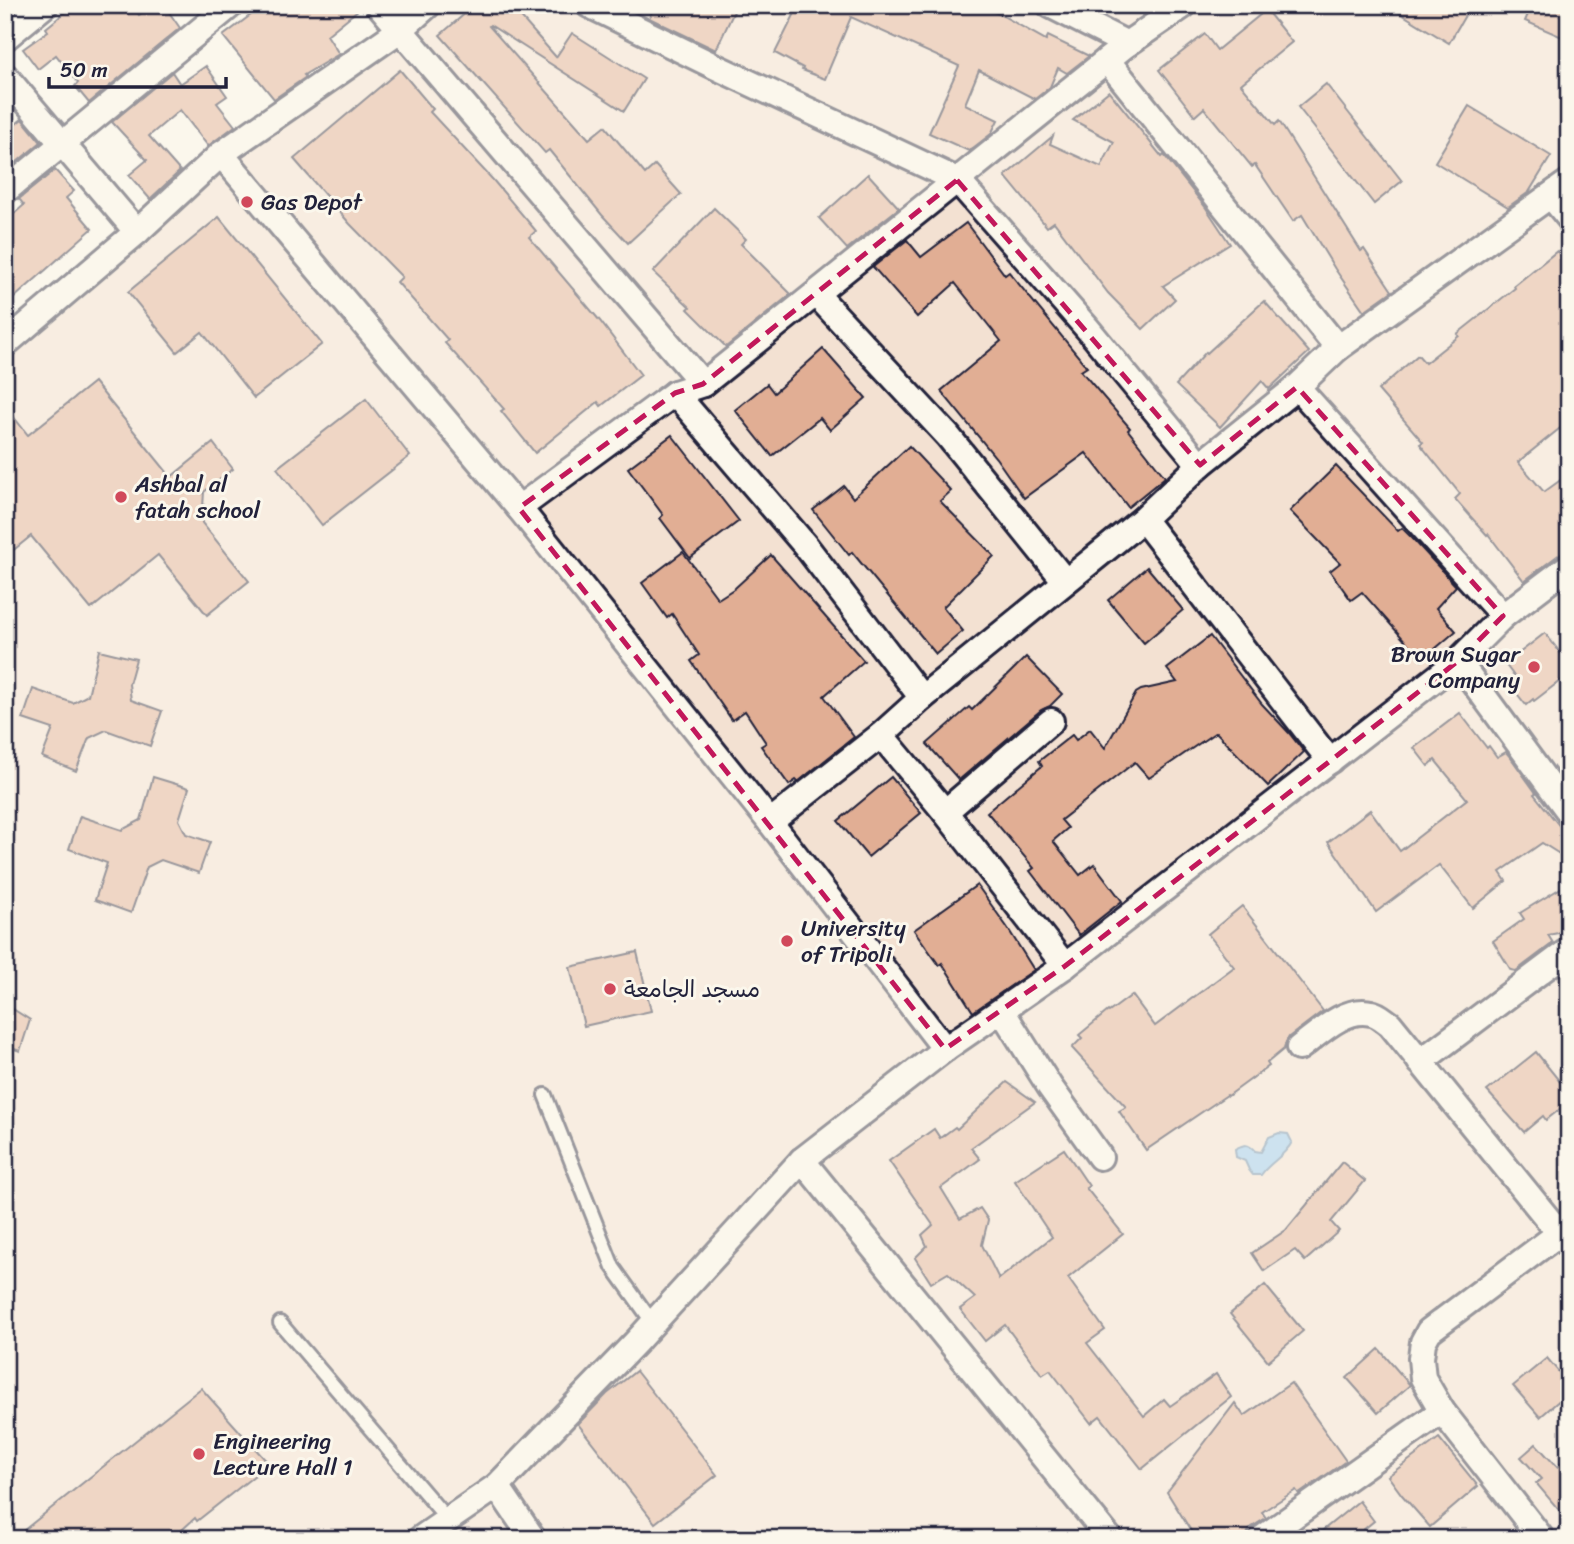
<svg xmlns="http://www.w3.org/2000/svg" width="1574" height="1544" font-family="Sriracha,'Playpen Sans Arabic',sans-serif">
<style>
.built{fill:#f3e1d2}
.water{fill:#94c8f1;stroke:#6686a8;stroke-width:2}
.building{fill:#e1ae94;stroke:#22223b;stroke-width:2}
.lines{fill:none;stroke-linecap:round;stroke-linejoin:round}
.lane-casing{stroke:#22223b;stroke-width:18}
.street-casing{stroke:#22223b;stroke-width:30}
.lane{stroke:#fbf7ec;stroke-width:12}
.street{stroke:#fbf7ec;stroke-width:24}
.marked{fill:none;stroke:#c2185b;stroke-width:5;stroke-dasharray:14 9;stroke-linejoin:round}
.poi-dot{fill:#d1495b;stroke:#fbf7ec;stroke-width:2.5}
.labels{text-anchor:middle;stroke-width:6;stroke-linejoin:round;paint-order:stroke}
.poi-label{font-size:23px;fill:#22223b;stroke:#fbf7ec;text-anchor:start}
</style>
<rect width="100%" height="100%" fill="#fbf7ec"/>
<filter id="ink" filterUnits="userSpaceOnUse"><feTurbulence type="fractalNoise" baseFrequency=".0143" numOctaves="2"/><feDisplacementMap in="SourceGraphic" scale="14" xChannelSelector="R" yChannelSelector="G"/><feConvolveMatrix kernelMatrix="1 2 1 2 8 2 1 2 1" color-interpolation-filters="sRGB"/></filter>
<g filter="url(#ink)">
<path class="built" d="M 428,5 L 1569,5 L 1569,1539 L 5,1539 L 5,344 L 137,232 Z"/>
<path class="water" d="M 1279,1133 L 1288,1134 L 1292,1142 C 1285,1156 1270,1162 1261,1175 L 1253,1175 L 1249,1170 L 1245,1161 L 1236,1157 L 1235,1149 C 1245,1144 1248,1143 1255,1151 L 1261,1152 L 1269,1137 Z"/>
<g class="building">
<path d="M 74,5 L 132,5 L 139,15 L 154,5 L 164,5 L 180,28 L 89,103 L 75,86 L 78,83 L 56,55 L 38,69 L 23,49 L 48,31 L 46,28 Z"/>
<path d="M 264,5 L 364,5 L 327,35 L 339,54 L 304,75 L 306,77 L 274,99 L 223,36 Z"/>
<path d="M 459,5 L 510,5 L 556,57 L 572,33 L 644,79 L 624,111 L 490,25 L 489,26 L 589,139 L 605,126 L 645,174 L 655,165 L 681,194 L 628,243 L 602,215 L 549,150 L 545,153 L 440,35 L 468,11 Z"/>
<path d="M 655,5 L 737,5 L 716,50 L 649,18 Z"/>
<path d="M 799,5 L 979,5 L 1003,16 L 1046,40 L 1048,36 L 1089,56 L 1067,73 L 1058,68 L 1050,87 L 1035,99 L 979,70 L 965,104 L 998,120 L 991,134 L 969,151 L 929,133 L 959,66 L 851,17 L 825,79 L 802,70 L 803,68 L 775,53 Z"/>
<path d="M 1387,5 L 1471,5 L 1449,43 Z"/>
<path d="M 1532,5 L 1569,5 L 1569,40 L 1525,21 Z"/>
<path d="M 1266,10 L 1292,42 L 1241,84 L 1275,125 L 1279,121 L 1361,251 L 1364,249 L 1392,291 L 1364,311 L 1335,269 L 1302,215 L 1293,221 L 1255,165 L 1252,167 L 1204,108 L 1195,116 L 1159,70 L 1205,34 L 1217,50 Z"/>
<path d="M 206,66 L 227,96 L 217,103 L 235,126 L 208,146 L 180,110 L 149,136 L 180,171 L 150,199 L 129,175 L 147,160 L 112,122 L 172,72 L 180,84 Z"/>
<path d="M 400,70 L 433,109 L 430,112 L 493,180 L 536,231 L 529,237 L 600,321 L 641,375 L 601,406 L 598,402 L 535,453 L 501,411 L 504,409 L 445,343 L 448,340 L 397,282 L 402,277 L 350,224 L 294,159 Z"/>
<path d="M 1326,84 L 1402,181 L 1374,204 L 1298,107 Z"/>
<path d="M 1109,91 L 1162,157 L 1164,155 L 1206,208 L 1230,244 L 1163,286 L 1175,299 L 1143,329 L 1108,293 L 1054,222 L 1047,227 L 1005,176 L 1053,136 L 1050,144 L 1101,167 L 1114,142 L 1073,120 Z"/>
<path d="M 1469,106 L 1551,156 L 1529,192 L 1508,207 L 1435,162 Z"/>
<path d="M 22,119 L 41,142 L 5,172 L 5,133 Z"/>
<path d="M 55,170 L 74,191 L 66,198 L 92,229 L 5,306 L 5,222 L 24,205 L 19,199 Z"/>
<path d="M 868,174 L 899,208 L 847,249 L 819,218 Z"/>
<path d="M 714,208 L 746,239 L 741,244 L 791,294 L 726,347 L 688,309 L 690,307 L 653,272 Z"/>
<path d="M 219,217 L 322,344 L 254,398 L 202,332 L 177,352 L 128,292 Z"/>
<path d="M 966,223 L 1005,275 L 1009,272 L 1087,367 L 1081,371 L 1130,428 L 1128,430 L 1165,477 L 1128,507 L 1086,453 L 1024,498 L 996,458 L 941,391 L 1001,341 L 955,283 L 917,317 L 873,267 L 907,240 L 921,257 Z"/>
<path d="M 1557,251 L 1569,266 L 1569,421 L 1518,462 L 1544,492 L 1569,474 L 1569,547 L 1524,581 L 1488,534 L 1487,535 L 1455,499 L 1460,494 L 1420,444 L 1423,442 L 1378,390 L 1418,355 L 1425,363 L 1459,336 L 1457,334 L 1515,288 L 1514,286 Z"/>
<path d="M 1264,301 L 1309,352 L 1269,389 L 1262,381 L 1220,427 L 1176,385 L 1206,352 L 1207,353 Z"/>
<path d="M 823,349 L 866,398 L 830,430 L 820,418 L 772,456 L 735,410 L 767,384 L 774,393 Z"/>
<path d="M 94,382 L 171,477 L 213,443 L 233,469 L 204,492 L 202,523 L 249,581 L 207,615 L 158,555 L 91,609 L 31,536 L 5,557 L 5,406 L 28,435 Z"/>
<path d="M 366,399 L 410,456 L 322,525 L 277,468 Z"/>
<path d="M 672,435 L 739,521 L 690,558 L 660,518 L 663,515 L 628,468 Z"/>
<path d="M 909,446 L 951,491 L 940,501 L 994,556 L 943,607 L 963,631 L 936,654 L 852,552 L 849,555 L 813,510 L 844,486 L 853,498 Z"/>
<path d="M 1336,466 L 1398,531 L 1402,528 L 1412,538 L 1456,586 L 1436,608 L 1456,631 L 1422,660 L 1362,592 L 1351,600 L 1330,571 L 1340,563 L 1290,511 Z"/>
<path d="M 683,552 L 718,599 L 735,588 L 771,555 L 864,661 L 824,696 L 854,737 L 798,782 L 796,780 L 789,785 L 761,746 L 766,743 L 745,711 L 732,720 L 691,661 L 699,655 L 672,614 L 667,618 L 642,583 Z"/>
<path d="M 1147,567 L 1183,610 L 1144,643 L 1108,600 Z"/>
<path d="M 1545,633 L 1569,664 L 1569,674 L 1534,701 L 1533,699 L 1526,705 L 1507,681 L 1514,676 L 1505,664 Z"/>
<path d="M 1210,636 L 1262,704 L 1289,733 L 1304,752 L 1268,786 L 1216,732 L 1149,778 L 1135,762 L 1061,820 L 1068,828 L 1053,841 L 1080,875 L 1094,864 L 1122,901 L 1079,935 L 1030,871 L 1034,868 L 987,812 L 1042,766 L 1039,761 L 1072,735 L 1076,740 L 1090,729 L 1105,748 L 1136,693 L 1141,690 L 1177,682 L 1167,669 Z"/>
<path d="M 99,650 L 136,659 L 129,684 L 131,700 L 162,711 L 150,746 L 106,730 L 89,738 L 76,771 L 42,757 L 53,729 L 23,719 L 33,689 L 73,703 L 88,695 Z"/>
<path d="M 1026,657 L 1062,694 L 1050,706 L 1041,710 L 959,780 L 927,744 L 969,707 L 972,710 Z"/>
<path d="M 1460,713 L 1487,748 L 1489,746 L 1497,757 L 1506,752 L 1511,758 L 1536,793 L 1534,794 L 1569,838 L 1569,860 L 1542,843 L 1500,872 L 1506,881 L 1473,908 L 1439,865 L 1376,912 L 1328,842 L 1370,810 L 1400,851 L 1467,799 L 1435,760 L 1428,766 L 1414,748 Z"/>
<path d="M 153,777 L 189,788 L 179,820 L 186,834 L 210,842 L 199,873 L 161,860 L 147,867 L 131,913 L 95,900 L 107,863 L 69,849 L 80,816 L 122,830 L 141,820 Z"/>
<path d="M 891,777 L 921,813 L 868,857 L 838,821 Z"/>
<path d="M 1569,883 L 1569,931 L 1548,935 L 1553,943 L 1516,971 L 1511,970 L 1493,941 L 1524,919 L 1520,913 Z"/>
<path d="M 977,885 L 1007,927 L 1034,970 L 973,1012 L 942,963 L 939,965 L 914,930 Z"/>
<path d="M 1242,906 L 1323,1011 L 1289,1037 L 1286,1042 L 1284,1049 L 1267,1063 L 1269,1066 L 1228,1096 L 1227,1095 L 1146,1150 L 1119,1111 L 1126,1107 L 1072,1048 L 1082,1038 L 1079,1035 L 1108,1011 L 1109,1012 L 1132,995 L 1155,1026 L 1234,967 L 1208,934 Z"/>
<path d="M 637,952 L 651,1011 L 584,1026 L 570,967 Z"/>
<path d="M 5,1004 L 30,1020 L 20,1051 L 5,1046 Z"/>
<path d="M 1536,1052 L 1569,1093 L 1569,1102 L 1546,1120 L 1543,1116 L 1524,1132 L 1487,1091 Z"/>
<path d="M 1007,1082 L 1035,1102 L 971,1148 L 980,1159 L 941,1188 L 960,1219 L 980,1208 L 988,1220 L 982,1245 L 999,1279 L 1052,1237 L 1015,1181 L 1064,1149 L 1089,1186 L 1086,1188 L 1123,1234 L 1068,1278 L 1105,1330 L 1087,1343 L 1144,1416 L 1164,1399 L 1170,1406 L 1216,1374 L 1231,1397 L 1142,1469 L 1100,1416 L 1091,1423 L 1050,1370 L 1042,1375 L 1005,1325 L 985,1341 L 960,1309 L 975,1298 L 948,1273 L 931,1283 L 915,1258 L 927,1246 L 922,1235 L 933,1225 L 889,1161 L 934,1129 L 940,1138 L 955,1127 L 957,1129 Z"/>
<path d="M 1342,1162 L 1365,1181 L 1331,1222 L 1339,1231 L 1305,1261 L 1295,1250 L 1264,1271 L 1252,1253 L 1286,1230 Z"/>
<path d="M 1265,1285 L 1303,1331 L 1268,1361 L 1230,1314 Z"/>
<path d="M 1379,1349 L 1410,1385 L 1378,1413 L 1347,1378 Z"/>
<path d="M 1547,1358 L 1569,1384 L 1569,1392 L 1540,1417 L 1513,1386 Z"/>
<path d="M 636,1371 L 717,1475 L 655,1523 L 578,1424 L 607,1394 Z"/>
<path d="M 1291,1383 L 1346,1461 L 1299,1494 L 1296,1490 L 1262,1512 L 1266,1518 L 1252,1527 L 1248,1532 L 1246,1539 L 1235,1539 L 1220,1535 L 1214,1539 L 1196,1539 L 1167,1492 L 1235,1403 L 1244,1416 Z"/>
<path d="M 201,1388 L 269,1464 L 197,1521 L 195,1518 L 172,1539 L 13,1539 Z"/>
<path d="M 1439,1438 L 1478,1486 L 1430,1527 L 1402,1495 L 1388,1476 Z"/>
<path d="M 1536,1444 L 1557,1467 L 1569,1456 L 1569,1522 L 1536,1483 L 1541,1479 L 1521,1457 Z"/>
<path d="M 1359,1501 L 1374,1521 L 1352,1539 L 1312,1539 Z"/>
</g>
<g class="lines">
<defs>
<g id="lane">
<path d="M 545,1095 L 613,1267 L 653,1323"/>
<path d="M 280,1323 L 448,1520"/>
</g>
<g id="street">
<path d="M 379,5 L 703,384"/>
<path d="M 589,5 L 716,67 L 957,180 L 1087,328 L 1200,465"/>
<path d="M 1050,5 L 1127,44"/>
<path d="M 5,38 L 45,5"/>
<path d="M 1107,60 L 1338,348"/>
<path d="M 5,76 L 137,232"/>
<path d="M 221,154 L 519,508 L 770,822 L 945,1049"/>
<path d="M 5,191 L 231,5"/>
<path d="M 1551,196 L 1569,218"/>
<path d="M 816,294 L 948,436 L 1065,581"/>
<path d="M 5,344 L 137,232 L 221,154 L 400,30 L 428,5"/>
<path d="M 1297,387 L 1503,616"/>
<path d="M 675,393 L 805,545 L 922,698"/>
<path d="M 519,508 L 675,393 L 703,384 L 1127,44 L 1184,5"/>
<path d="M 1143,519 L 1330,761"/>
<path d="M 1458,661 L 1569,812"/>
<path d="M 881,735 L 945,812 L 1065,966"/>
<path d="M 945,812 L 1051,721"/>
<path d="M 770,822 L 881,735 L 922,698 L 1143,519 L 1200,465 L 1297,387 L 1338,348 L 1569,182"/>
<path d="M 1002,1011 L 1050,1087 L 1100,1157"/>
<path d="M 1299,1048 C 1318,1034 1346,1006 1371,1013 C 1378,1014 1384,1020 1390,1024 L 1569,1245"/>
<path d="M 1420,1062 L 1569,950"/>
<path d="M 802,1160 L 1110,1539"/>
<path d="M 497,1486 L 533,1539"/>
<path d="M 420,1539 L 497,1486 L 636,1342 L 802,1160 L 945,1049 L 1065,966 L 1458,661 L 1503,616 L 1569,566"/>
<path d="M 1261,1539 L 1442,1411"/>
<path d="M 1542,1539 L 1442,1411 L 1423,1378 L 1421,1358 L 1423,1342 L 1429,1331 L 1569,1226"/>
</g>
</defs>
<use href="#lane" class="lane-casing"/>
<use href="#street" class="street-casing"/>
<use href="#lane" class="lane"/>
<use href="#street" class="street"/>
</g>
</g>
<path d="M0 0H1574V1544H0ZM 957,180 L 1200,465 L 1297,387 L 1503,616 L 1458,661 L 1330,761 L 1065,966 L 945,1049 L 519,508 L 675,393 L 703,384 Z" fill="#fbf7ec" fill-opacity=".55" fill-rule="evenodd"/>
<path class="marked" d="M 957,180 L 1200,465 L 1297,387 L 1503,616 L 1458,661 L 1330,761 L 1065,966 L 945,1049 L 519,508 L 675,393 L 703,384 Z"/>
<g class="poi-dot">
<circle cx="247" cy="202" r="7"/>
<circle cx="121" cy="497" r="7"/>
<circle cx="1534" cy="667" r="7"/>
<circle cx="787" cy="941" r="7"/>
<circle cx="610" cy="989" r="7"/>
<circle cx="199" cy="1454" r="7"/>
</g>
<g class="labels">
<g class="poi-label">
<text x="261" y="210">Gas Depot</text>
<text x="135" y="492">Ashbal al<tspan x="135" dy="26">fatah school</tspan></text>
<text x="1520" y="662" text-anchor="end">Brown Sugar<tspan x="1520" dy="26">Company</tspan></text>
<text x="801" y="936">University<tspan x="801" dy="26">of Tripoli</tspan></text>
<text x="624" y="997">مسجد الجامعة</text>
<text x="213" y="1449">Engineering<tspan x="213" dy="26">Lecture Hall 1</tspan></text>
</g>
</g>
<rect width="1574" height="1544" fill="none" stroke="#fbf7ec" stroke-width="28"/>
<rect x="14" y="14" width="1546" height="1516" fill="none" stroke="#22223b" stroke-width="2.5" filter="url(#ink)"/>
<path d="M49 77v10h177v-10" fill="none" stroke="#22223b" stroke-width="3.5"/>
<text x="60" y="77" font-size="21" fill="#22223b" stroke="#fbf7ec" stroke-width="5" paint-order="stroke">50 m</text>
</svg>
